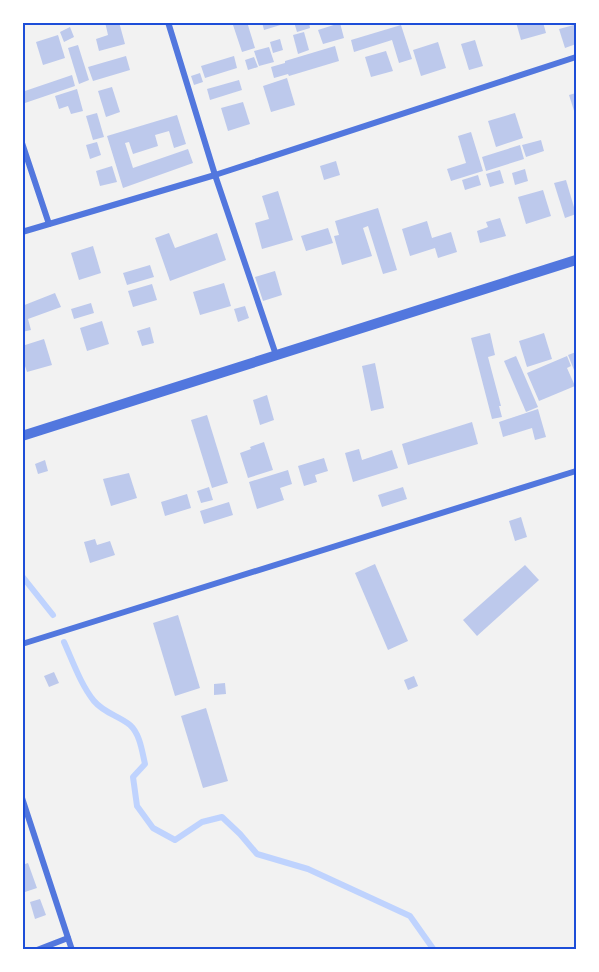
<svg xmlns="http://www.w3.org/2000/svg" width="599" height="972" font-family="Jost,sans-serif">
<style>
.lines{fill:none;stroke-linecap:round;stroke-linejoin:round}
.stream{stroke:#bfd3fe;stroke-width:6}
.building{fill:#bdc9ec}
.minor{stroke:#5277de;stroke-width:6}
.tertiary{stroke:#5277de;stroke-width:10}
.neatline{fill:none;stroke:#1d4ed8;stroke-width:2}
</style>
<rect width="100%" height="100%" fill="#f2f2f2"/>
<g class="lines">
<g class="stream">
<path d="M 22,576 L 53,615"/>
<path d="M 64,642 C 73,662 81,685 94,701 C 104,713 119,716 130,725 C 140,734 142,751 145,764 L 133,777 L 137,806 L 153,828 L 175,840 L 202,822 L 222,817 L 240,834 L 257,854 L 308,869 L 410,916 L 434,950"/>
</g>
</g>
<g class="building">
<path d="M 105,22 L 119,22 L 125,44 L 99,51 L 96,39 L 108,35 Z"/>
<path d="M 232,22 L 247,22 L 255,48 L 242,52 Z"/>
<path d="M 262,22 L 287,22 L 287,23 L 264,30 Z"/>
<path d="M 294,22 L 309,22 L 310,28 L 297,32 Z"/>
<path d="M 516,22 L 543,22 L 546,33 L 521,40 Z"/>
<path d="M 340,23 L 344,38 L 323,44 L 318,30 Z"/>
<path d="M 401,25 L 412,59 L 399,63 L 392,40 L 354,52 L 351,40 Z"/>
<path d="M 574,25 L 576,44 L 565,48 L 559,29 Z"/>
<path d="M 70,27 L 74,37 L 64,42 L 60,32 Z"/>
<path d="M 304,32 L 309,50 L 298,54 L 293,35 Z"/>
<path d="M 58,35 L 65,58 L 43,65 L 36,42 Z"/>
<path d="M 280,39 L 283,50 L 273,53 L 270,42 Z"/>
<path d="M 475,40 L 483,66 L 469,70 L 461,44 Z"/>
<path d="M 438,42 L 446,68 L 421,76 L 413,50 Z"/>
<path d="M 78,45 L 89,80 L 79,84 L 68,48 Z"/>
<path d="M 335,46 L 339,61 L 289,76 L 288,74 L 274,78 L 271,67 L 285,63 L 285,61 Z"/>
<path d="M 269,47 L 274,62 L 259,66 L 254,51 Z"/>
<path d="M 386,51 L 393,71 L 371,77 L 365,57 Z"/>
<path d="M 126,56 L 130,70 L 93,81 L 88,67 Z"/>
<path d="M 234,56 L 237,68 L 205,78 L 201,66 Z"/>
<path d="M 254,57 L 258,67 L 248,70 L 245,60 Z"/>
<path d="M 200,73 L 203,82 L 194,85 L 191,76 Z"/>
<path d="M 72,75 L 75,86 L 22,104 L 22,92 Z"/>
<path d="M 287,78 L 295,105 L 271,112 L 263,86 Z"/>
<path d="M 239,80 L 242,90 L 210,100 L 207,89 Z"/>
<path d="M 112,87 L 120,112 L 106,117 L 98,91 Z"/>
<path d="M 77,89 L 83,111 L 71,114 L 68,106 L 59,109 L 55,96 Z"/>
<path d="M 576,93 L 576,117 L 569,95 Z"/>
<path d="M 243,102 L 250,124 L 228,131 L 221,108 Z"/>
<path d="M 97,113 L 104,137 L 93,140 L 86,116 Z"/>
<path d="M 515,113 L 523,138 L 496,147 L 488,121 Z"/>
<path d="M 177,115 L 186,144 L 174,148 L 169,131 L 155,135 L 158,146 L 133,154 L 129,142 L 125,143 L 133,168 L 188,149 L 193,163 L 123,188 L 107,136 Z"/>
<path d="M 471,132 L 483,171 L 451,181 L 447,169 L 466,163 L 458,136 Z"/>
<path d="M 541,140 L 544,151 L 526,157 L 522,145 Z"/>
<path d="M 97,142 L 101,155 L 90,159 L 86,145 Z"/>
<path d="M 520,145 L 524,159 L 486,171 L 482,157 Z"/>
<path d="M 336,161 L 340,175 L 324,180 L 320,166 Z"/>
<path d="M 112,166 L 117,182 L 100,186 L 96,171 Z"/>
<path d="M 525,169 L 528,181 L 515,185 L 512,173 Z"/>
<path d="M 500,170 L 504,183 L 490,187 L 486,174 Z"/>
<path d="M 478,175 L 481,185 L 465,190 L 462,180 Z"/>
<path d="M 566,180 L 576,214 L 565,218 L 554,183 Z"/>
<path d="M 543,190 L 551,216 L 526,224 L 518,197 Z"/>
<path d="M 278,191 L 293,240 L 262,249 L 255,223 L 269,219 L 262,196 Z"/>
<path d="M 378,208 L 397,270 L 383,274 L 368,226 L 363,228 L 372,256 L 342,265 L 334,236 L 339,235 L 335,221 Z"/>
<path d="M 500,218 L 506,236 L 480,243 L 477,231 L 488,227 L 486,222 Z"/>
<path d="M 427,221 L 432,238 L 451,232 L 457,252 L 438,258 L 435,248 L 410,256 L 402,229 Z"/>
<path d="M 328,228 L 333,243 L 306,251 L 301,236 Z"/>
<path d="M 169,233 L 175,248 L 217,233 L 226,260 L 170,281 L 155,238 Z"/>
<path d="M 93,246 L 101,273 L 79,280 L 71,253 Z"/>
<path d="M 150,265 L 154,277 L 127,285 L 123,273 Z"/>
<path d="M 275,271 L 282,295 L 263,301 L 255,277 Z"/>
<path d="M 224,283 L 231,306 L 200,315 L 193,292 Z"/>
<path d="M 152,284 L 157,300 L 133,307 L 128,291 Z"/>
<path d="M 55,293 L 61,307 L 28,319 L 31,330 L 22,332 L 22,306 Z"/>
<path d="M 91,303 L 94,313 L 74,319 L 71,309 Z"/>
<path d="M 245,306 L 249,318 L 238,322 L 234,309 Z"/>
<path d="M 102,321 L 109,344 L 87,351 L 80,328 Z"/>
<path d="M 150,327 L 154,343 L 142,346 L 137,331 Z"/>
<path d="M 490,333 L 495,355 L 488,357 L 501,406 L 499,406 L 502,417 L 492,419 L 471,338 Z"/>
<path d="M 544,333 L 552,359 L 527,367 L 519,341 Z"/>
<path d="M 44,339 L 52,365 L 27,372 L 22,357 L 22,346 Z"/>
<path d="M 576,352 L 576,375 L 568,355 Z"/>
<path d="M 516,356 L 538,407 L 526,412 L 504,361 Z"/>
<path d="M 567,356 L 571,366 L 567,368 L 575,386 L 539,401 L 527,373 Z"/>
<path d="M 375,363 L 384,408 L 371,411 L 362,366 Z"/>
<path d="M 267,395 L 274,420 L 260,425 L 253,400 Z"/>
<path d="M 538,409 L 546,437 L 535,440 L 532,428 L 503,437 L 499,422 Z"/>
<path d="M 207,415 L 228,483 L 212,488 L 191,420 Z"/>
<path d="M 472,422 L 478,444 L 408,465 L 402,444 Z"/>
<path d="M 264,442 L 273,470 L 248,478 L 240,453 L 251,449 L 250,447 Z"/>
<path d="M 359,449 L 362,460 L 392,450 L 398,468 L 353,482 L 345,453 Z"/>
<path d="M 324,458 L 328,471 L 315,475 L 317,482 L 304,486 L 298,466 Z"/>
<path d="M 45,460 L 48,471 L 38,474 L 35,464 Z"/>
<path d="M 288,470 L 292,484 L 280,488 L 284,500 L 257,509 L 249,482 Z"/>
<path d="M 129,473 L 137,498 L 111,506 L 103,479 Z"/>
<path d="M 209,487 L 213,500 L 201,503 L 197,491 Z"/>
<path d="M 403,487 L 407,499 L 382,507 L 378,495 Z"/>
<path d="M 187,494 L 191,508 L 165,516 L 161,502 Z"/>
<path d="M 229,502 L 233,515 L 204,524 L 200,511 Z"/>
<path d="M 521,517 L 527,537 L 515,541 L 509,521 Z"/>
<path d="M 95,539 L 97,545 L 110,541 L 115,555 L 90,563 L 84,542 Z"/>
<path d="M 375,564 L 408,641 L 388,650 L 355,573 Z"/>
<path d="M 525,565 L 539,580 L 477,636 L 463,620 Z"/>
<path d="M 178,615 L 200,688 L 175,696 L 153,623 Z"/>
<path d="M 54,672 L 59,683 L 49,687 L 44,676 Z"/>
<path d="M 414,676 L 418,686 L 408,690 L 404,680 Z"/>
<path d="M 225,683 L 226,694 L 214,695 L 214,684 Z"/>
<path d="M 206,708 L 228,781 L 203,788 L 181,716 Z"/>
<path d="M 28,863 L 37,888 L 22,893 L 22,865 Z"/>
<path d="M 40,899 L 46,915 L 35,919 L 30,902 Z"/>
</g>
<g class="lines">
<g class="minor">
<path d="M 168,22 L 215,175 L 276,355"/>
<path d="M 22,143 L 49,224"/>
<path d="M 22,232 L 215,175 L 576,57"/>
<path d="M 22,644 L 576,471"/>
<path d="M 22,798 L 72,950"/>
<path d="M 37,950 L 68,938"/>
</g>
<path class="tertiary" d="M 22,436 L 576,260"/>
</g>
<rect width="599" height="972" fill="none" stroke="#ffffff" stroke-width="48"/>
<rect x="24" y="24" width="551" height="924" class="neatline"/>
</svg>
